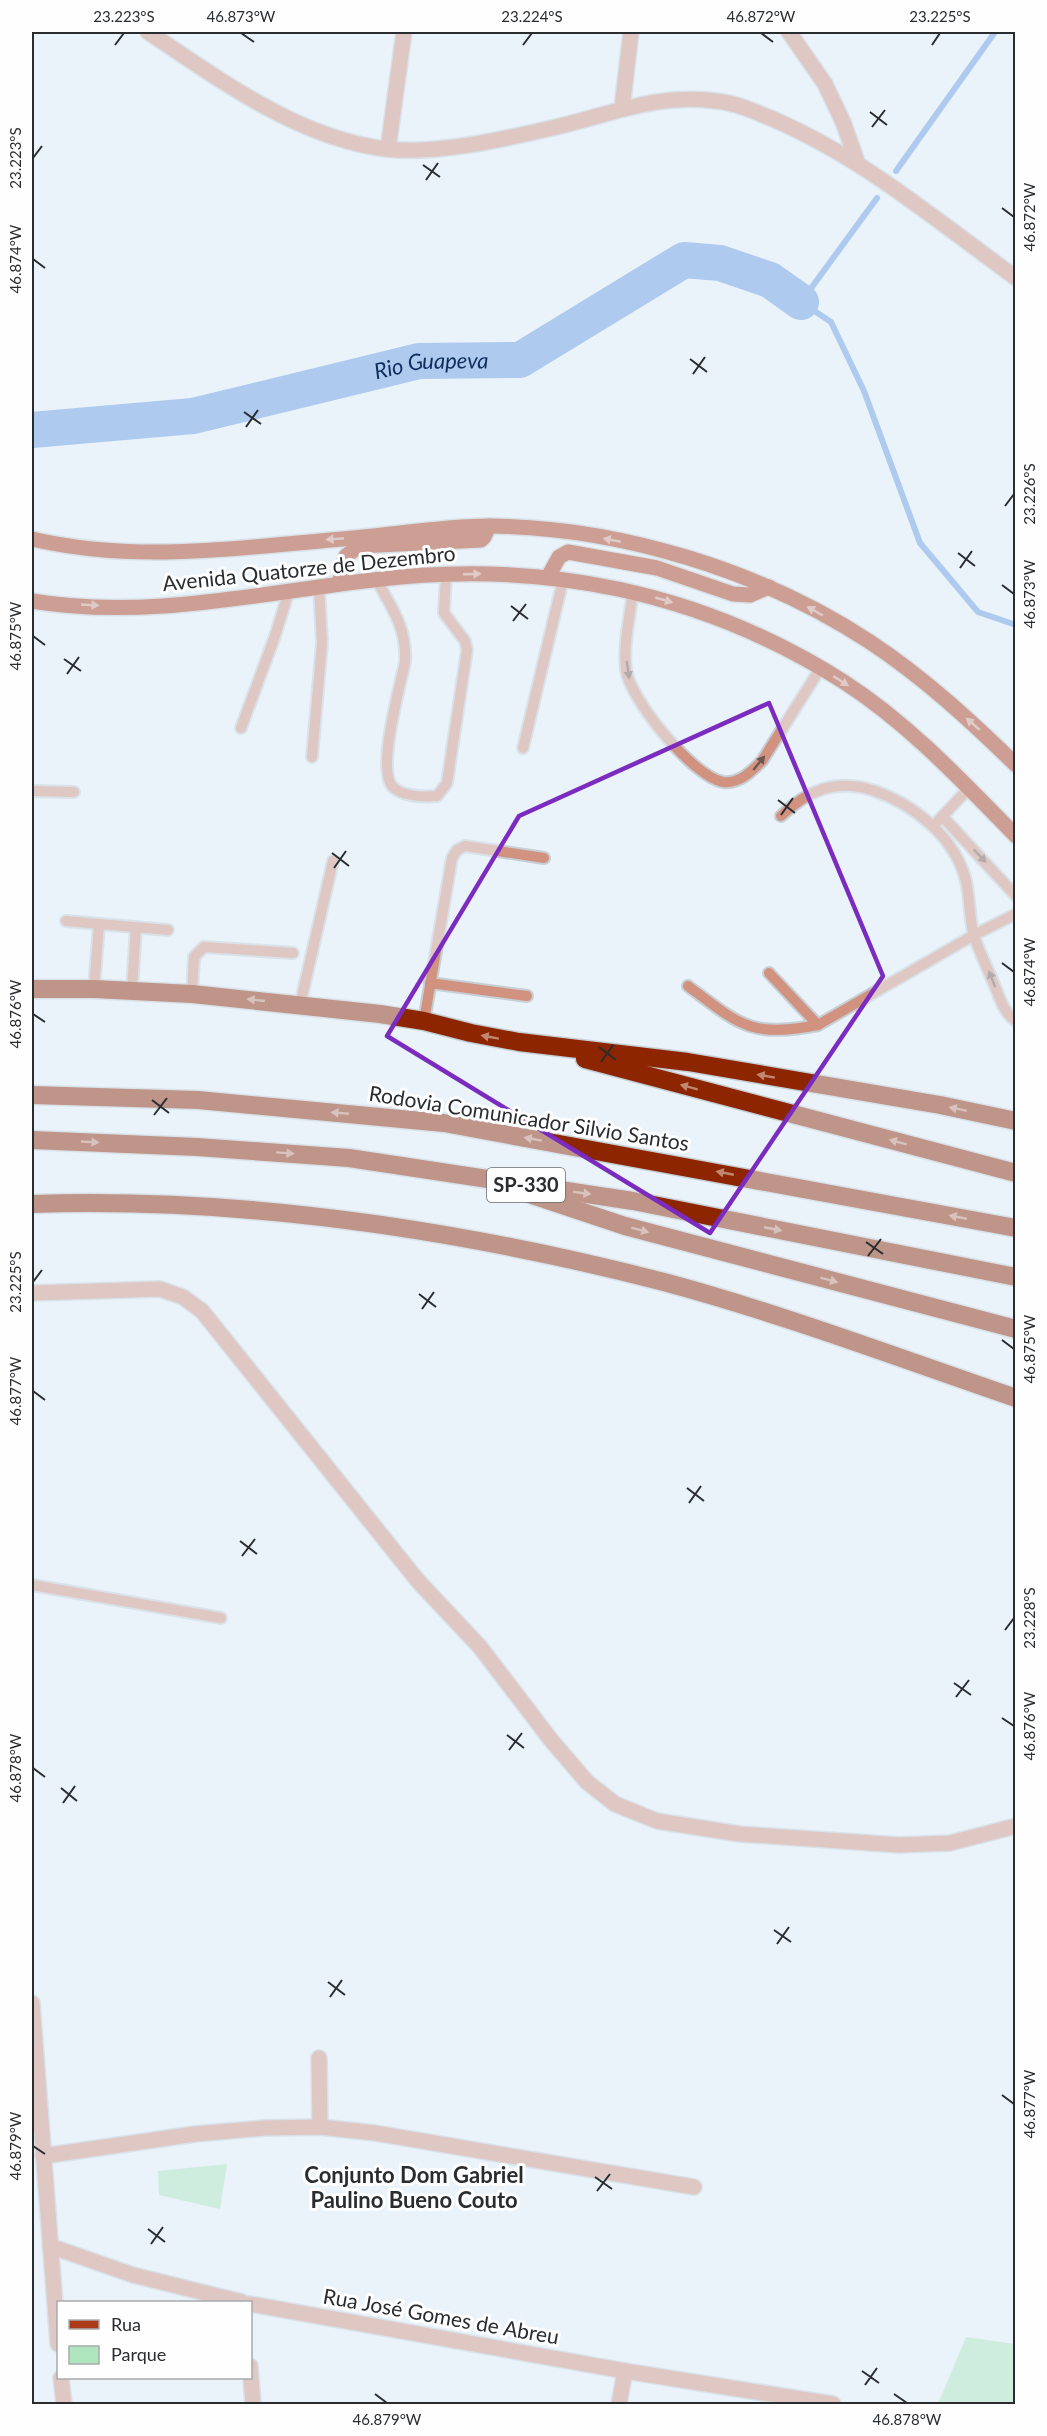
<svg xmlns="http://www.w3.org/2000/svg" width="1047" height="2436" font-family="Lato,sans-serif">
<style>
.green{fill:#b0e6bd}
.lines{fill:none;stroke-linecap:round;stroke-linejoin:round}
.stream{stroke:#6799e2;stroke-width:6}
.river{stroke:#6799e2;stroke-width:36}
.lane-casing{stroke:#c7cfd6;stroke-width:14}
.street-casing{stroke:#c7cfd6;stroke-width:18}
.primary-casing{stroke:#c7cfd6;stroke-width:18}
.highway-casing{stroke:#c7cfd6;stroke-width:21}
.lane{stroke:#d29280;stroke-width:10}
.street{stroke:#d29280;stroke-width:15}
.primary{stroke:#ab3b19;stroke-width:15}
.highway{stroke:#8d2500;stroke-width:18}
.oneway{fill:#d49c8c}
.oneway2{fill:#6d5550}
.oneway3{fill:#c08772}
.marked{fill:none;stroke:#7b2cbf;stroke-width:4.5;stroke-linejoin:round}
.ticks{fill:none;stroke:#2a2d30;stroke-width:2}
.labels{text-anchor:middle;stroke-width:6;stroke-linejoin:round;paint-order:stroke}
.shield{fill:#fefefe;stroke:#6a6c6e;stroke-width:1.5}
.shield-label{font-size:20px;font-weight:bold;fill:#2a2d30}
.street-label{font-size:21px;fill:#2a2d30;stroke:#fefefe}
.water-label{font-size:22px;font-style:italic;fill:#0d2e5c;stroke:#fefefe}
.neighbourhood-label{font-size:22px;font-weight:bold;fill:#2a2d30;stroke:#fefefe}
.neatline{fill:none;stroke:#2a2d30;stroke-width:2}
.ticks-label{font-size:15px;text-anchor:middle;fill:#2a2d30}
</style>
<rect width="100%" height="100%" fill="#eaf2fa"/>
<g class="green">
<path d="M 227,2164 L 220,2209 L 159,2195 L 158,2171 Z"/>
<path d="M 966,2337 L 1015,2344 L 1015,2404 L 938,2404 Z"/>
</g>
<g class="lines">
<g class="stream">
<path d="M 896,171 L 995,32"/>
<path d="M 877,198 L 801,302 L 831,322 L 864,391 L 920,543 L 978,612 L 1016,625"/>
</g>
<path class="river" id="s1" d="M 32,430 L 193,416 L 419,361 L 520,360 L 684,260 L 720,263 L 770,280 L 801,302"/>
<defs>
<g id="lane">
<path d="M 376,579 C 392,608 407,628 405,662 C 400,687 377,768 392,786 C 402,797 423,797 437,796 L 447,783 L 467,650 L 465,641 L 444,613 L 446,575"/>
<path d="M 633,591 C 630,616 623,644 626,670 C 630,699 693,777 723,782 C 739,784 751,772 762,761 L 820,669"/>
<path d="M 241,728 L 275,636 L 289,591"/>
<path d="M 523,748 L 563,580"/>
<path d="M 312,757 L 322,643 L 319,587"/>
<path d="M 32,791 L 74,792"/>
<path d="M 781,816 C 808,790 835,779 872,790 C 914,804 955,837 966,881 C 970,899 969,918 974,936 C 979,951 987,967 993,982 C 999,995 1003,1013 1016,1021"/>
<path d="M 943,817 L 1016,896"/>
<path d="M 938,821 L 969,788"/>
<path d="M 66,921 L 168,930"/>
<path d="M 769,973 L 818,1025 L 974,935 L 1016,914"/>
<path d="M 430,983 L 527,996"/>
<path d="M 688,986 C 740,1025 750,1038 818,1025"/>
<path d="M 94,989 L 99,924"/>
<path d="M 132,990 L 136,927"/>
<path d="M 192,994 L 194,957 L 204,947 L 293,953"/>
<path d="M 300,1005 L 333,861"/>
<path d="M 424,1021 L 452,858 L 457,850 L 465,846 L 544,858"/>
<path d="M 32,1585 L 221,1618"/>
</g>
<g id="street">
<path d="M 148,32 C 221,80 297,138 386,149 C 436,155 504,139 552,128 C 610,115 655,93 716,101 C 737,103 756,112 775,120 C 863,158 939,222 1016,278"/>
<path d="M 789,32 L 825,84 L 843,122 L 858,164"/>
<path d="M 622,108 L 631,32"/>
<path d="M 388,149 L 404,32"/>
<path d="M 32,1293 L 160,1289 L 183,1297 L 202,1311 L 418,1581 L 480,1647 L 551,1740 L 587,1782 L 615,1804 L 657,1821 L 740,1834 L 899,1845 L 950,1843 L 1016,1826"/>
<path d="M 32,2003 L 58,2344"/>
<path d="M 319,2058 L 320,2127"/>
<path d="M 43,2156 L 195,2134 L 264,2128 L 320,2127 L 375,2133 L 694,2187"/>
<path d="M 50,2246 L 133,2275 L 242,2302"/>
<path d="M 250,2304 L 625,2371 L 833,2404"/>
<path d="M 250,2366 L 253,2404"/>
<path d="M 61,2378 L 64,2404"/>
<path d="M 619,2404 L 625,2371"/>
</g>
<g id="primary">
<path d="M 32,539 C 140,564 243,547 353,538 C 397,534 445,526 490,526 C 620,527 762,571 870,642 C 923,677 970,720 1016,765"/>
<path d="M 548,577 L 559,557 L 568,552 L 657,568 L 733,594 L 750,595 L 769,587"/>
<path d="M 339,584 L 346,556 L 359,546 L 481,540 L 484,537 L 489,526"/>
<path d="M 32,601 C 145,620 260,593 373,580 C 541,559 701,591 844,682 C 909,724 962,781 1016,836"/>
</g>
<g id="highway">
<path d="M 32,989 L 94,989 L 192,994 L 380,1014 L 424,1021 L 471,1033 L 519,1042 L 688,1062 L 940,1105 L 1016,1121"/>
<path d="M 585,1059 L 1016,1173"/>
<path d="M 32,1095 L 198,1100 L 444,1123 L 1016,1228"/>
<path d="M 32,1140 L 197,1147 L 349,1158 L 633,1201 L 1016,1277"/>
<path d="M 532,1195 L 625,1226 L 1016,1329"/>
<path d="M 32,1204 C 245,1197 458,1229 664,1282 C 783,1314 899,1358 1016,1398"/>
</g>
</defs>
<use href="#lane" class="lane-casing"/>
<use href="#street" class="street-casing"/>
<use href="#primary" class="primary-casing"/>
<use href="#highway" class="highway-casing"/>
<use href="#lane" class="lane"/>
<use href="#street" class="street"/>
<use href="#primary" class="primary"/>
<use href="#highway" class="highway"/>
</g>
<defs><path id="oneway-solid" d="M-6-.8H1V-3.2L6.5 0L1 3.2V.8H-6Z" transform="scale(1.5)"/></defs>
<g class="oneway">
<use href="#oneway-solid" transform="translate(335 539) rotate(175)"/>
<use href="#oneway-solid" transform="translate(612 540) rotate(-169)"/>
<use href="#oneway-solid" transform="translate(472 574) rotate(-2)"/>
<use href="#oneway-solid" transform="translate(664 600) rotate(16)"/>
<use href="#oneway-solid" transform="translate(90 605) rotate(3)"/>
<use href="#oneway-solid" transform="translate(815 611) rotate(-150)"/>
<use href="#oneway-solid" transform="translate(841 681) rotate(32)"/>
<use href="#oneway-solid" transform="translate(973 724) rotate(-139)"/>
</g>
<g class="oneway2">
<use href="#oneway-solid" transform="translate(628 670) rotate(82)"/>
<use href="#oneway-solid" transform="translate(759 763) rotate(-51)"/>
<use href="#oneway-solid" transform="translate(980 856) rotate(46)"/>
<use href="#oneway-solid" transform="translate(992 979) rotate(-112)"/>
</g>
<g class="oneway3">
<use href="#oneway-solid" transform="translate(256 1000) rotate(-174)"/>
<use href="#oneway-solid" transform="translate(490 1037) rotate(-170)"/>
<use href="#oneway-solid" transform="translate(766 1076) rotate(-170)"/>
<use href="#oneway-solid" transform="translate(689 1087) rotate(-165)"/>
<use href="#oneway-solid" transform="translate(958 1109) rotate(-168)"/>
<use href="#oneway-solid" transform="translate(340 1113) rotate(-175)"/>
<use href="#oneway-solid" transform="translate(533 1139) rotate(-170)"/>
<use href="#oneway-solid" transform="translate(90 1142) rotate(3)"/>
<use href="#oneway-solid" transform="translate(898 1142) rotate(-165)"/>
<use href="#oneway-solid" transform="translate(285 1153) rotate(4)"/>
<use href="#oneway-solid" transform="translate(725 1173) rotate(-169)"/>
<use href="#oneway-solid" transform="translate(582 1193) rotate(8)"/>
<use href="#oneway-solid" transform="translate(958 1217) rotate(-169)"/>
<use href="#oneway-solid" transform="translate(773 1229) rotate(11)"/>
<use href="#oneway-solid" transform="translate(640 1230) rotate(15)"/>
<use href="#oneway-solid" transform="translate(829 1280) rotate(15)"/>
</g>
<path d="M0 0H1047V2436H0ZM 769,703 L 883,976 L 710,1233 L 387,1036 L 519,816 Z" fill="#eaf2fa" fill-opacity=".55" fill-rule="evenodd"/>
<path class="marked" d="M 769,703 L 883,976 L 710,1233 L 387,1036 L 519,816 Z"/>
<path class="ticks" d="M 241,33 L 254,42M 761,33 L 773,42M 115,45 L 124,33M 523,45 L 532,33M 932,45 L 940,33M 870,112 L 887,125M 872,127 L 885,110M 33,158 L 42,146M 423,165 L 440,177M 426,180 L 438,163M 1002,208 L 1014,217M 33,259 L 45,268M 690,359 L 707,372M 693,374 L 705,357M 244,412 L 261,424M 246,427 L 258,410M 1005,506 L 1014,494M 958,553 L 975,566M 960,568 L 972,551M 1002,585 L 1014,594M 511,606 L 528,619M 513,621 L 526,604M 33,636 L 45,645M 64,659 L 81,671M 67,674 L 79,657M 778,800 L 795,813M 781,815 L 793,798M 332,853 L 349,866M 334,868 L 346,851M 1002,963 L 1014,972M 33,1014 L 45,1022M 599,1047 L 616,1060M 601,1062 L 613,1045M 152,1100 L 169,1113M 154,1115 L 167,1098M 866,1242 L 883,1254M 868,1256 L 881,1239M 33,1282 L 42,1270M 419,1294 L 436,1307M 422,1309 L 434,1292M 1002,1340 L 1014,1349M 33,1391 L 45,1400M 687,1488 L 704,1501M 689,1503 L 701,1486M 240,1541 L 257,1554M 242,1556 L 255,1539M 1005,1630 L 1014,1618M 954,1683 L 971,1695M 956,1697 L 969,1680M 1002,1718 L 1014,1726M 507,1735 L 524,1748M 509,1750 L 522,1733M 33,1768 L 45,1777M 61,1788 L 77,1801M 63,1803 L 75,1786M 774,1930 L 791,1942M 777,1944 L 789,1927M 328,1982 L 345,1995M 330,1997 L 342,1980M 1002,2095 L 1014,2104M 33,2146 L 45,2154M 595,2177 L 612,2189M 597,2191 L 610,2174M 148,2229 L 165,2242M 151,2244 L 163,2227M 862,2371 L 879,2383M 865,2385 L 877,2368M 375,2394 L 387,2403M 894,2394 L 907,2403"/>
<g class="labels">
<rect class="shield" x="487" y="1168" width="78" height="34" rx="4.5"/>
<g class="shield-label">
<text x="526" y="1192">SP-330</text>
</g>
<g class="street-label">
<text transform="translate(309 569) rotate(-6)" y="7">Avenida Quatorze de Dezembro</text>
<text transform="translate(529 1119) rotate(9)" y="7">Rodovia Comunicador Silvio Santos</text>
<text transform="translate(441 2317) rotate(10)" y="7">Rua José Gomes de Abreu</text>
</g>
<g class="water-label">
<text dy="8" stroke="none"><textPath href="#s1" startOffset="406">Rio Guapeva</textPath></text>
</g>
<g class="neighbourhood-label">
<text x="414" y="2183">Conjunto Dom Gabriel<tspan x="414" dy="25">Paulino Bueno Couto</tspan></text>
</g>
</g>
<rect width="1047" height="2436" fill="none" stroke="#fefefe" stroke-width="66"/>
<rect x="57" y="2301" width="195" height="78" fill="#fefefe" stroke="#a9aaac" stroke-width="1.5"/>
<rect x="69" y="2320" width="30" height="9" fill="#ab3b19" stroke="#a9aaac" stroke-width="1.5"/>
<text x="111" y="2331" font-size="18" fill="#2a2d30">Rua</text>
<rect x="69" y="2346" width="30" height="18" fill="#b0e6bd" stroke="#a9aaac" stroke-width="1.5"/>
<text x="111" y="2361" font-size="18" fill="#2a2d30">Parque</text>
<rect x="33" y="33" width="981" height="2370" class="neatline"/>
<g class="ticks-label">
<text x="124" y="22">23.223°S</text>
<text x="241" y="22">46.873°W</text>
<text x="532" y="22">23.224°S</text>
<text x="761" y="22">46.872°W</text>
<text x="940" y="22">23.225°S</text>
<text transform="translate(16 158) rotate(-90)" y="5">23.223°S</text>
<text transform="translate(1030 217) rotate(-90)" y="5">46.872°W</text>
<text transform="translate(16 259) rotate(-90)" y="5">46.874°W</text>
<text transform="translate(1030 494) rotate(-90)" y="5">23.226°S</text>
<text transform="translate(1030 594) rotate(-90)" y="5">46.873°W</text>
<text transform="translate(16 636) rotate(-90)" y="5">46.875°W</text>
<text transform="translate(1030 972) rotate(-90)" y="5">46.874°W</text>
<text transform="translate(16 1014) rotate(-90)" y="5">46.876°W</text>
<text transform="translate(16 1282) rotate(-90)" y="5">23.225°S</text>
<text transform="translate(1030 1349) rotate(-90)" y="5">46.875°W</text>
<text transform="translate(16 1391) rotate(-90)" y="5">46.877°W</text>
<text transform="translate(1030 1618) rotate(-90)" y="5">23.228°S</text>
<text transform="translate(1030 1726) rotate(-90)" y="5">46.876°W</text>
<text transform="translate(16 1768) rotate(-90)" y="5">46.878°W</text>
<text transform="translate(1030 2104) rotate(-90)" y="5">46.877°W</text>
<text transform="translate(16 2146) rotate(-90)" y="5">46.879°W</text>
<text x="387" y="2425">46.879°W</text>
<text x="907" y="2425">46.878°W</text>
</g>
</svg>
